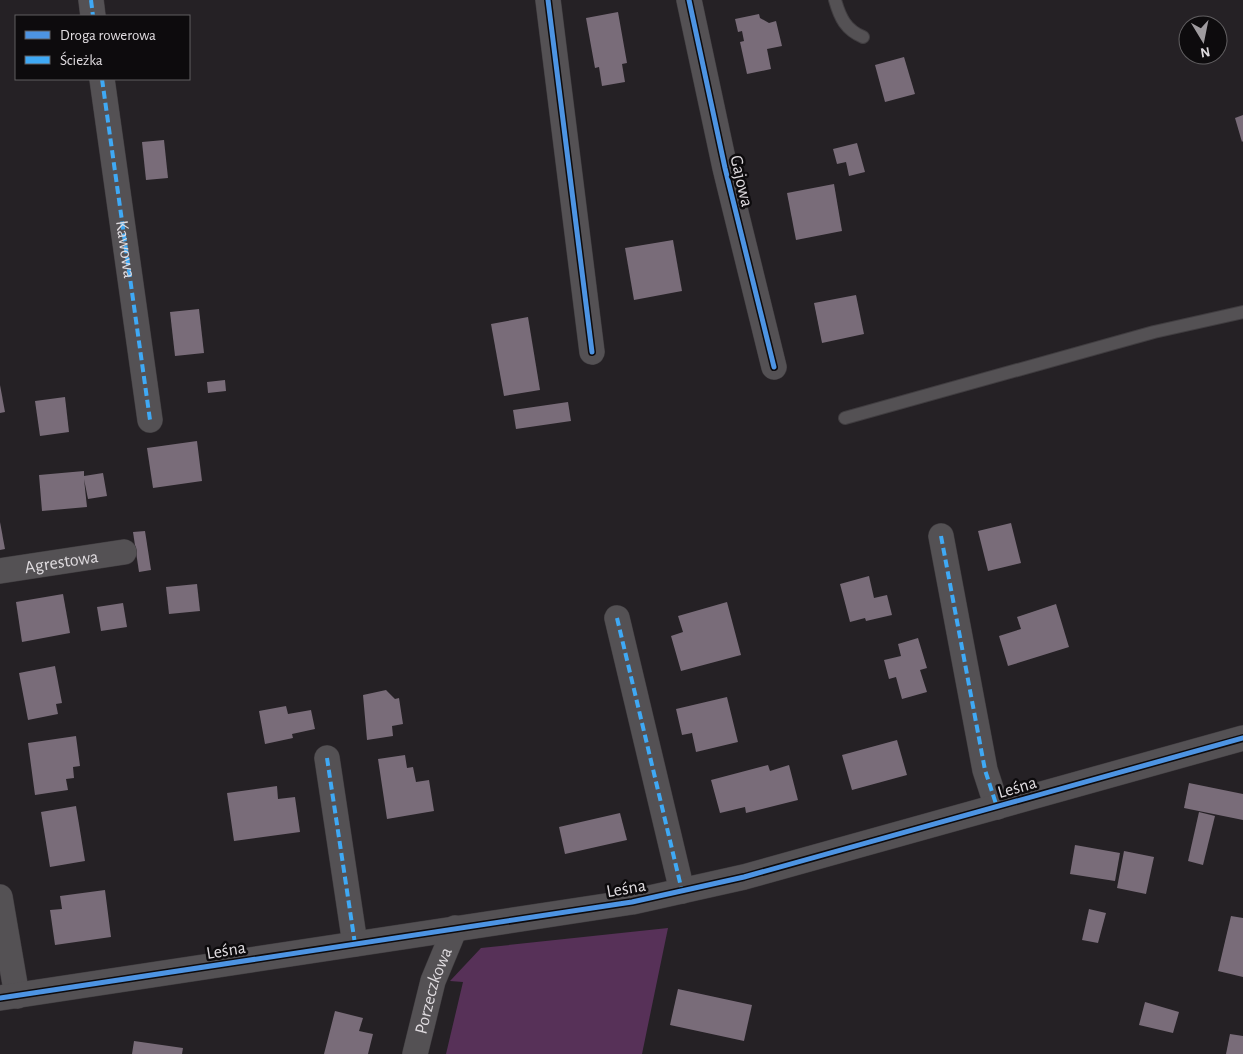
<svg xmlns="http://www.w3.org/2000/svg" width="1243" height="1054" font-family="'Alegreya Sans',sans-serif">
<style>
.green{fill:#573158}
.building{fill:#796c79}
.lines{fill:none;stroke-linecap:round;stroke-linejoin:round}
.service-casing{stroke:#403d40;stroke-width:14}
.minor-casing{stroke:#403d40;stroke-width:26}
.service{stroke:#545154;stroke-width:12}
.minor{stroke:#545154;stroke-width:25}
.quiet{stroke:#3fa9f5;stroke-width:4;stroke-dasharray:8 4;stroke-linecap:butt}
.cycleway-casing{stroke:#0d0b0d;stroke-width:8}
.cycleway{stroke:#4d94e3;stroke-width:5}
.labels{text-anchor:middle;stroke-width:5;stroke-linejoin:round;paint-order:stroke}
.street-label{font-size:18px;fill:#e0dce0;stroke:#0d0b0d}
</style>
<rect width="100%" height="100%" fill="#252125"/>
<path class="green" d="M 668,928 L 642,1054 L 446,1054 L 463,982 L 450,981 L 481,948 Z"/>
<g class="building">
<path d="M 618,12 L 627,63 L 622,64 L 625,82 L 602,86 L 599,67 L 595,68 L 586,18 Z"/>
<path d="M 759,14 L 760,18 L 769,23 L 776,21 L 782,46 L 767,49 L 771,69 L 747,74 L 740,42 L 744,41 L 742,31 L 738,32 L 735,19 Z"/>
<path d="M 904,57 L 915,94 L 885,102 L 875,65 Z"/>
<path d="M 1243,115 L 1243,141 L 1242,142 L 1235,118 Z"/>
<path d="M 164,140 L 168,178 L 146,180 L 142,142 Z"/>
<path d="M 857,143 L 865,172 L 849,176 L 846,162 L 837,164 L 833,149 Z"/>
<path d="M 834,184 L 842,231 L 796,240 L 787,193 Z"/>
<path d="M 673,240 L 682,291 L 634,300 L 625,248 Z"/>
<path d="M 856,295 L 864,334 L 822,343 L 814,303 Z"/>
<path d="M 199,309 L 204,353 L 175,356 L 170,312 Z"/>
<path d="M 528,317 L 540,390 L 504,396 L 491,324 Z"/>
<path d="M 225,380 L 226,391 L 208,393 L 207,382 Z"/>
<path d="M 0,385 L 5,412 L 0,413 Z"/>
<path d="M 65,397 L 69,432 L 40,436 L 35,401 Z"/>
<path d="M 568,402 L 571,421 L 516,429 L 513,410 Z"/>
<path d="M 197,441 L 202,481 L 153,488 L 147,448 Z"/>
<path d="M 84,471 L 84,476 L 103,473 L 107,496 L 88,499 L 84,479 L 87,507 L 42,511 L 39,475 Z"/>
<path d="M 0,522 L 5,549 L 0,550 Z"/>
<path d="M 1011,523 L 1021,563 L 988,571 L 978,531 Z"/>
<path d="M 145,531 L 151,570 L 139,572 L 133,532 Z"/>
<path d="M 869,576 L 874,598 L 887,595 L 892,615 L 866,621 L 865,618 L 850,622 L 840,584 Z"/>
<path d="M 197,584 L 200,611 L 169,614 L 166,587 Z"/>
<path d="M 63,594 L 70,633 L 22,642 L 16,602 Z"/>
<path d="M 727,602 L 741,655 L 681,671 L 671,636 L 683,632 L 678,616 Z"/>
<path d="M 123,603 L 127,627 L 101,631 L 97,607 Z"/>
<path d="M 1056,604 L 1069,647 L 1008,666 L 999,636 L 1021,629 L 1017,617 Z"/>
<path d="M 918,638 L 927,668 L 920,670 L 927,692 L 902,699 L 896,677 L 889,679 L 884,660 L 901,656 L 898,644 Z"/>
<path d="M 55,666 L 62,703 L 56,704 L 58,714 L 28,720 L 19,673 Z"/>
<path d="M 386,690 L 395,699 L 399,698 L 403,724 L 392,726 L 393,736 L 367,740 L 363,695 Z"/>
<path d="M 727,697 L 738,742 L 696,752 L 692,733 L 682,735 L 676,709 Z"/>
<path d="M 286,706 L 288,714 L 311,710 L 315,729 L 292,734 L 293,738 L 265,744 L 259,711 Z"/>
<path d="M 76,736 L 80,766 L 73,767 L 74,778 L 66,779 L 68,790 L 35,795 L 28,743 Z"/>
<path d="M 897,740 L 907,775 L 852,790 L 842,755 Z"/>
<path d="M 405,755 L 407,768 L 413,767 L 416,782 L 429,780 L 434,811 L 387,819 L 378,759 Z"/>
<path d="M 768,765 L 770,771 L 789,765 L 798,800 L 746,813 L 745,807 L 720,813 L 711,780 Z"/>
<path d="M 1189,783 L 1243,794 L 1243,820 L 1184,808 Z"/>
<path d="M 277,786 L 278,799 L 295,797 L 300,832 L 234,841 L 227,793 Z"/>
<path d="M 76,806 L 85,861 L 50,867 L 41,812 Z"/>
<path d="M 1199,812 L 1215,816 L 1203,865 L 1188,861 Z"/>
<path d="M 620,813 L 627,840 L 565,854 L 559,827 Z"/>
<path d="M 1075,845 L 1120,853 L 1115,881 L 1070,874 Z"/>
<path d="M 1124,851 L 1154,857 L 1146,894 L 1117,888 Z"/>
<path d="M 105,890 L 111,937 L 55,945 L 50,910 L 62,909 L 60,896 Z"/>
<path d="M 1089,909 L 1106,913 L 1098,943 L 1082,940 Z"/>
<path d="M 1231,916 L 1243,918 L 1243,977 L 1218,971 Z"/>
<path d="M 678,989 L 752,1005 L 744,1041 L 670,1025 Z"/>
<path d="M 1145,1002 L 1179,1012 L 1173,1033 L 1139,1025 Z"/>
<path d="M 335,1011 L 363,1018 L 359,1031 L 373,1034 L 368,1054 L 324,1054 Z"/>
<path d="M 1230,1034 L 1243,1036 L 1243,1054 L 1226,1054 Z"/>
<path d="M 134,1041 L 183,1048 L 182,1054 L 132,1054 Z"/>
</g>
<g class="lines">
<defs>
<g id="service">
<path d="M 835,0 C 840,18 846,30 863,37"/>
<path d="M 845,418 L 1154,332 L 1243,312"/>
</g>
<g id="minor">
<path d="M 91,0 L 93,16"/>
<path d="M 548,0 L 592,352"/>
<path d="M 689,0 L 725,168 L 774,367"/>
<path id="s1" d="M 102,79 L 150,420"/>
<path d="M 941,536 L 985,770 L 997,807"/>
<path id="s2" d="M 0,571 L 124,552"/>
<path d="M 617,618 L 682,891"/>
<path d="M 327,758 L 355,944"/>
<path d="M 0,897 L 17,996"/>
<path d="M 0,998 L 632,902 L 744,877 L 1243,738"/>
<path id="s3" d="M 415,1054 L 433,981 L 455,928"/>
</g>
</defs>
<use href="#service" class="service-casing"/>
<use href="#minor" class="minor-casing"/>
<use href="#service" class="service"/>
<use href="#minor" class="minor"/>
<g class="quiet">
<path d="M 91,0 L 93,16"/>
<path d="M 102,79 L 150,420"/>
<path d="M 941,536 L 985,770 L 997,807"/>
<path d="M 617,618 L 682,891"/>
<path d="M 327,758 L 355,944"/>
</g>
<defs>
<g id="cycleway">
<path d="M 548,0 L 592,352"/>
<path d="M 689,0 L 725,168 L 774,367"/>
<path d="M 0,998 L 632,902 L 744,877 L 1243,738"/>
</g>
</defs>
<use href="#cycleway" class="cycleway-casing"/>
<use href="#cycleway" class="cycleway"/>
</g>
<g class="labels">
<g class="street-label">
<text transform="translate(742 181) rotate(77)" y="6">Gajowa</text>
<text dy="6" stroke="none"><textPath href="#s1" startOffset="172">Kawowa</textPath></text>
<text dy="6" stroke="none"><textPath href="#s2" startOffset="62">Agrestowa</textPath></text>
<text transform="translate(1017 787) rotate(-16)" y="6">Leśna</text>
<text transform="translate(626 888) rotate(-10)" y="6">Leśna</text>
<text transform="translate(226 950) rotate(-9)" y="6">Leśna</text>
<text dy="6" stroke="none"><textPath href="#s3" startOffset="66">Porzeczkowa</textPath></text>
</g>
</g>
<rect x="15" y="15" width="175" height="65" fill="#0d0b0d" stroke="#615f61"/>
<rect x="25" y="31" width="25" height="8" fill="#4d94e3" stroke="#615f61"/>
<text x="60" y="40" font-size="15" fill="#e0dce0">Droga rowerowa</text>
<rect x="25" y="56" width="25" height="8" fill="#3fa9f5" stroke="#615f61"/>
<text x="60" y="65" font-size="15" fill="#e0dce0">Ścieżka</text>
<g transform="translate(1203 40) rotate(170)"><circle r="24" fill="#0d0b0d" stroke="#615f61"/>
<path d="M0-4L9 19L0 12L-9 19Z" fill="#9f9b9f"/>
<text y="-8" font-size="14" font-weight="bold" text-anchor="middle" fill="#e0dce0">N</text>
</g>
</svg>
